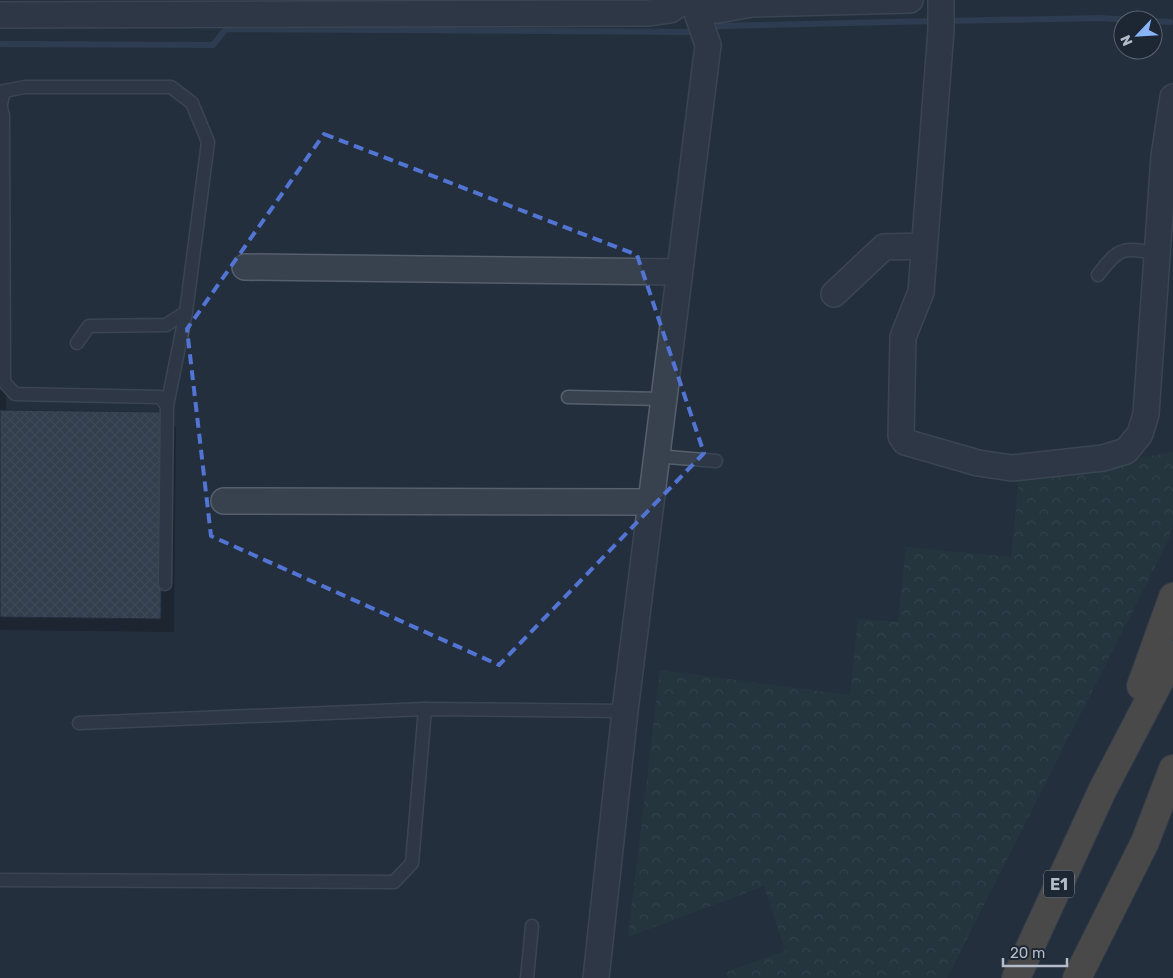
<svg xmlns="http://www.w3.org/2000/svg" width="1173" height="978" font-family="Rubik,sans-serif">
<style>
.forest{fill:url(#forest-crowns)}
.shadow{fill:#0007}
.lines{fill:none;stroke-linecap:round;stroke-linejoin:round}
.stream{stroke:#394c67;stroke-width:6}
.building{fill:url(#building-cross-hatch);stroke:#1f2835}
.service-casing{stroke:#565f6c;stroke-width:15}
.minor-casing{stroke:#565f6c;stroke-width:28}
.motorway-casing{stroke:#434c59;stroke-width:30}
.service{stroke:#38414e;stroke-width:12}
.minor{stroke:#38414e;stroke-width:25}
.motorway{stroke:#746855;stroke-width:28}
.marked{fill:none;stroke:#5274d3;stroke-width:4;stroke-dasharray:10 6;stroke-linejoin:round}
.labels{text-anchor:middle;stroke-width:5;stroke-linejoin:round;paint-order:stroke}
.shield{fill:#1d2633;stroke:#878f9c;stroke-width:1}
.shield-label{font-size:16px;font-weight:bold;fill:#b4bcc9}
</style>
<defs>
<pattern id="forest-crowns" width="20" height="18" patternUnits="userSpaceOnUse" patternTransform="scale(1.25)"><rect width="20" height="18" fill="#263c3f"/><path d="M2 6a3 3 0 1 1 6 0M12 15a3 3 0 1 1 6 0" fill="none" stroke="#435659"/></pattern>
<pattern id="building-cross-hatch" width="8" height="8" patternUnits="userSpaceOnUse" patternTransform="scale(1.25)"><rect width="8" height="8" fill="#455162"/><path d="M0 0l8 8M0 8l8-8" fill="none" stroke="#5d6877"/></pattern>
</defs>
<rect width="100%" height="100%" fill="#242f3e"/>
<path class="forest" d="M 1173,452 L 1173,525 L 1168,541 L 947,978 L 728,978 L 727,972 L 785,951 L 764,886 L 628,937 L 660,670 L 850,695 L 858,619 L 898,622 L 906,547 L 1011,557 L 1019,479 Z"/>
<path class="shadow" d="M 0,150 L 8,158 L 6,411 L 162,413 L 176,427 L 174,632 L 0,630 Z"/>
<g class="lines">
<g class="stream">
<path d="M 946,21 L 1100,18 L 1133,20"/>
<path d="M 1153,21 L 1170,22"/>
<path d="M 708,28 L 720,26 L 936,21"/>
<path d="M 0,44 L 213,45 L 226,29 L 690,32 L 699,30"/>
</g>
</g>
<path class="building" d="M 0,410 L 162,412 L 161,619 L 0,617 Z"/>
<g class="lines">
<defs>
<g id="service">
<path d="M 0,104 L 3,115 L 4,382 L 15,394 L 160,397 L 167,406 L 165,584"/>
<path d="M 1,104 L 4,91 L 25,87 L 171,87 L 192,103 L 208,142 L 186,312 L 166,325 L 89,326 L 77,343"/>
<path d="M 1098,275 C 1120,246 1122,248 1157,253"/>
<path d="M 568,397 L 663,399"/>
<path d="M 167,406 L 186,312"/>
<path d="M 656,456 L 716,461"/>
<path d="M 79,723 L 425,709 L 625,711"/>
<path d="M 0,880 L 394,882 L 412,863 L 425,709"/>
<path d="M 527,978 L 532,926"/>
</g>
<g id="minor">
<path d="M 941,0 L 941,30 L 921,292 L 903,337 L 901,436 L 905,442 L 978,463 L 1012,468 L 1103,458 L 1126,451 L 1140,434 L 1146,414 L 1164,156 L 1173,97"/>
<path d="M 696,10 L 718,10 L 752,4 L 910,0"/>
<path d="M 0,15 L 649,13 L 670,10 L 685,0"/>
<path d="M 245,267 L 679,272"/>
<path d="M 834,294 L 884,247 L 924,246"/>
<path d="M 224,501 L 650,502"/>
<path d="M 596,978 L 625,711 L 708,45 L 696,10 L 687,0"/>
</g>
<g id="motorway">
<path d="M 1141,686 L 1173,597"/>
<path d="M 1016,978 L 1102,791 L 1173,655"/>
<path d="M 1077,978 L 1145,842 L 1173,769"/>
</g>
</defs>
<use href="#service" class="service-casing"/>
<use href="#minor" class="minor-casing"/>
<use href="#motorway" class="motorway-casing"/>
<use href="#service" class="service"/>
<use href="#minor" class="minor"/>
<use href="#motorway" class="motorway"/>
</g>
<path d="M0 0H1173V978H0ZM 324,134 L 637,255 L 704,453 L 499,665 L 211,536 L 187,329 Z" fill="#242f3e" fill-opacity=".55" fill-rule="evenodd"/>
<path class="marked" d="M 324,134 L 637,255 L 704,453 L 499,665 L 211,536 L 187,329 Z"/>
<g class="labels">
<rect class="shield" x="1044" y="870.5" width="30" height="27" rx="4"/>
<g class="shield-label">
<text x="1059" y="890">E1</text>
</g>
</g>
<g transform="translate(1138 35) rotate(245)"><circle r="24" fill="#1d2633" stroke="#59626f"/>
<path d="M0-4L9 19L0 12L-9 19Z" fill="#8ab4f8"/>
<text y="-8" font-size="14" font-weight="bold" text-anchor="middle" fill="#b4bcc9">N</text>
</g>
<path d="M1003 958v8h64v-8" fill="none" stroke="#b4bcc9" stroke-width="2.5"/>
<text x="1010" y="958" font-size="15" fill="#b4bcc9" stroke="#1d2633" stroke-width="4" paint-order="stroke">20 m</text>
</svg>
